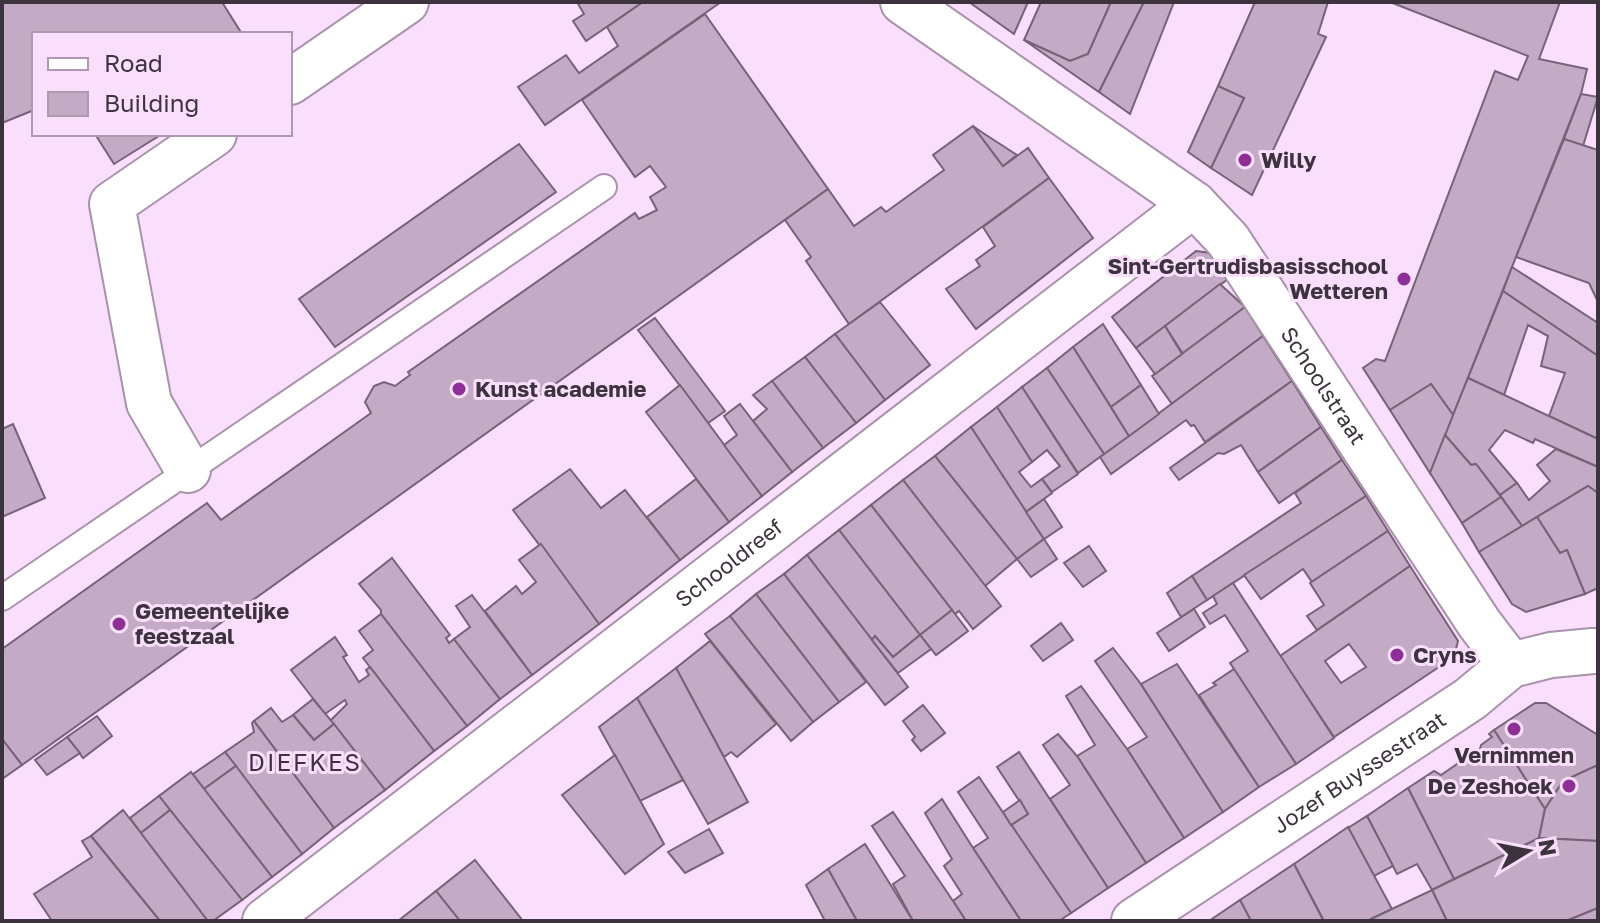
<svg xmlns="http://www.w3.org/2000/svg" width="1600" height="923" font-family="'Golos Text',sans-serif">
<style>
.building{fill:#c3abc5;stroke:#78627a;stroke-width:2;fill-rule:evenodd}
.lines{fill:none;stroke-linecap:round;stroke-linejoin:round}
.lane-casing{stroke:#a992ab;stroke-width:28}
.street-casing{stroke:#a992ab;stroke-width:48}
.lane{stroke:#fff;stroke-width:24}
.street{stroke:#fff;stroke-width:44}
.poi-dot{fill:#8e2f98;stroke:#f9dffb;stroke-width:3}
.labels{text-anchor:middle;stroke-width:6;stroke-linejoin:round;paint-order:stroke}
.poi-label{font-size:22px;font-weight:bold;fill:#3d333e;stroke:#f9dffb;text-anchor:start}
.street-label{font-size:22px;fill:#3d333e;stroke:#f9dffb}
.neighbourhood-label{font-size:24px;letter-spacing:2px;fill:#3d333e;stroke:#f9dffb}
</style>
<rect width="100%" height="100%" fill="#f9dffb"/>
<g class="building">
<path d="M 2,2 L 222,2 L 242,34 L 34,34 L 34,110 L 2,123 Z"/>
<path d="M 577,2 L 643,2 L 586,41 L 573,21 L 584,14 Z"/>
<path d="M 643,2 L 721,2 L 545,125 L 518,87 L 566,55 L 579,73 L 618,46 L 607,27 Z"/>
<path d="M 969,2 L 1028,2 L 1014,34 Z"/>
<path d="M 1041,2 L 1111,2 L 1088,54 L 1070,61 L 1024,40 Z"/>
<path d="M 1111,2 L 1144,2 L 1099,92 L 1024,40 L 1070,61 L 1088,54 Z"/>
<path d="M 1144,2 L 1174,2 L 1130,114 L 1099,92 Z"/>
<path d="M 1255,2 L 1328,2 L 1318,34 L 1326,37 L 1252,195 L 1211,168 L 1244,98 L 1218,86 Z"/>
<path d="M 1390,2 L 1560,2 L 1539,59 L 1587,69 L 1581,94 L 1453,415 L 1431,384 L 1390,410 L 1363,368 L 1376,359 L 1385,361 L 1495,71 L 1518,80 L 1528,56 Z"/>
<path d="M 705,14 L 828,189 L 22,765 L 2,739 L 2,649 L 207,503 L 221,520 L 371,413 L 365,402 L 374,386 L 384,382 L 395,386 L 410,375 L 408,372 L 635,213 L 639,219 L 657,210 L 650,197 L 666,187 L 650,166 L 635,177 L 582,100 Z"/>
<path d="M 1218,86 L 1244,98 L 1211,168 L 1188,152 Z"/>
<path d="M 1581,94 L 1598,97 L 1583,146 L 1564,139 Z"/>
<path d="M 973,126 L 1003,166 L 1028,148 L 1049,178 L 849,324 L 806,261 L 811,257 L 785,220 L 828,189 L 854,226 L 881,207 L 886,212 L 944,170 L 933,155 Z"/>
<path d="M 973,126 L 983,133 L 1017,155 L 1003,166 Z"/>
<path d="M 95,134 L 162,134 L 114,164 Z"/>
<path d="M 1564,139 L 1598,150 L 1598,302 L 1589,283 L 1516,257 Z"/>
<path d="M 519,144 L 556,192 L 335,347 L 299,299 Z"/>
<path d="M 1049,178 L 1093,238 L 976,329 L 946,289 L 980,266 L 976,260 L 995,246 L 983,227 Z"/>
<path d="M 1196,251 L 1211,253 L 1228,279 L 1136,348 L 1112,317 Z"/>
<path d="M 1512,267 L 1598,323 L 1598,356 L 1503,291 Z"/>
<path d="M 1220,284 L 1245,307 L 1183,354 L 1165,326 Z"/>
<path d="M 1503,291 L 1598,356 L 1598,439 L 1549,416 L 1565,373 L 1541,366 L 1548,336 L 1528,325 L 1504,395 L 1468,378 Z"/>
<path d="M 880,302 L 930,365 L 885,400 L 835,334 Z"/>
<path d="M 1245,307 L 1263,336 L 1172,404 L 1152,376 Z"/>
<path d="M 655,318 L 725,411 L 708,423 L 638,330 Z"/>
<path d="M 1103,324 L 1141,385 L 1111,407 L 1073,347 Z"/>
<path d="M 1165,326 L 1182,354 L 1155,374 L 1136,348 Z"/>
<path d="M 835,334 L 885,400 L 856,423 L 805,357 Z"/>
<path d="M 1263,336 L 1292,381 L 1205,442 L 1194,425 L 1191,426 L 1186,420 L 1111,474 L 1100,457 Z"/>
<path d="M 1073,347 L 1129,436 L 1104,454 L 1047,368 Z"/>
<path d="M 805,357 L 856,423 L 823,448 L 772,381 Z"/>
<path d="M 1047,368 L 1104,454 L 1078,473 L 1022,387 Z"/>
<path d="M 1468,378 L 1598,439 L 1598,467 L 1535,439 L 1533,443 L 1505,430 L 1489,450 L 1517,483 L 1500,495 L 1476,464 L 1471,465 L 1445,435 Z"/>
<path d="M 772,381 L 823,448 L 792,472 L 753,421 L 767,409 L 753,395 Z"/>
<path d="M 1292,381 L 1321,427 L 1258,472 L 1241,445 L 1224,454 L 1218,453 L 1179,480 L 1170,468 Z"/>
<path d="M 1431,384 L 1453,415 L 1430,473 L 1390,410 Z"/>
<path d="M 680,385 L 762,496 L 729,522 L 646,412 Z"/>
<path d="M 1141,385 L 1159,414 L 1129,436 L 1111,407 Z"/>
<path d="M 1022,387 L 1078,474 L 1052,492 L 1042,479 L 1060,466 L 1047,450 L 1032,462 L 997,407 Z"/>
<path d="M 740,404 L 792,472 L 762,496 L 724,445 L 737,435 L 724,416 Z"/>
<path d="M 997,407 L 1032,462 L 1019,472 L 1031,487 L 1042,479 L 1052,493 L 1026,512 L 971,427 Z"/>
<path d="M 13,424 L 45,498 L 2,517 L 2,429 Z"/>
<path d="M 971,427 L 1044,539 L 1017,559 L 935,456 Z"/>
<path d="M 1321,427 L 1342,460 L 1279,503 L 1258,472 Z"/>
<path d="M 1445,435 L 1471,465 L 1476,464 L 1501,497 L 1462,523 L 1430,473 Z"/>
<path d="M 1556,449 L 1598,467 L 1598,493 L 1588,486 L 1522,526 L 1500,495 L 1517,483 L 1529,500 L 1550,481 L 1537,465 Z"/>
<path d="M 935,456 L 1017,559 L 985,586 L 903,480 Z"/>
<path d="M 1342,460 L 1366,496 L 1207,600 L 1192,576 L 1301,503 L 1295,493 Z"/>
<path d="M 570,469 L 601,508 L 625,490 L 680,560 L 599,624 L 513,510 Z"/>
<path d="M 696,479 L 729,522 L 680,560 L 647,517 Z"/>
<path d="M 903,480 L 1001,606 L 973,629 L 959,611 L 955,614 L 952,610 L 871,505 Z"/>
<path d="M 1588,486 L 1598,493 L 1598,588 L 1585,594 L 1567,550 L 1560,553 L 1537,517 Z"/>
<path d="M 1366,496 L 1388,531 L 1312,582 L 1303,569 L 1261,599 L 1244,575 Z"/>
<path d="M 1501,497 L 1522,526 L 1479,552 L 1462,523 Z"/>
<path d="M 1044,499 L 1062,527 L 1044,539 L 1026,512 Z"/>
<path d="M 871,505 L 952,610 L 920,635 L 839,530 Z"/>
<path d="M 1537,517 L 1560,553 L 1567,550 L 1585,594 L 1526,612 L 1512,604 L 1479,552 Z"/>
<path d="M 839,530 L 920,635 L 893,657 L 875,636 L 872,640 L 807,555 Z"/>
<path d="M 1388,531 L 1410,566 L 1317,630 L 1307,616 L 1324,605 L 1310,583 Z"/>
<path d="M 1044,539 L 1057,559 L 1031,577 L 1017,559 Z"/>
<path d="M 541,544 L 599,624 L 532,675 L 485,611 L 516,586 L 522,594 L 536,582 L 519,560 Z"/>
<path d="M 1089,546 L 1106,571 L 1083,587 L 1064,563 Z"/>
<path d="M 807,555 L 908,687 L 885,705 L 784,574 Z"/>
<path d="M 392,558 L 450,635 L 446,638 L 449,643 L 454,639 L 500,699 L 467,726 L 381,614 L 381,610 L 359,584 Z"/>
<path d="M 1410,566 L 1458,641 L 1454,657 L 1334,737 L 1280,656 ZM 1349,644 L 1366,667 L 1341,683 L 1325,661 Z"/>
<path d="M 784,574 L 866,682 L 839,702 L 756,594 Z"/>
<path d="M 1192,576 L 1207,600 L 1181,617 L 1167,593 Z"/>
<path d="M 1233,583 L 1334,738 L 1296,764 L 1230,663 L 1248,651 L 1225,615 L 1210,624 L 1203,613 L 1217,604 L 1213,596 Z"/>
<path d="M 756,594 L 839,702 L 813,722 L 730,616 Z"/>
<path d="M 472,595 L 532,675 L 500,699 L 454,639 L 470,627 L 456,606 Z"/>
<path d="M 1194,609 L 1205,627 L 1169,651 L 1157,633 Z"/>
<path d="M 952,610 L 968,631 L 936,655 L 920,635 Z"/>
<path d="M 381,614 L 467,726 L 434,751 L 363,658 L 373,650 L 359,631 Z"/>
<path d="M 730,616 L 813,722 L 791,741 L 705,634 Z"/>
<path d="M 1061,623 L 1073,640 L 1043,661 L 1031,646 Z"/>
<path d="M 920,635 L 931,649 L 898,673 L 872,640 L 875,636 L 893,657 Z"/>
<path d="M 335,637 L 347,655 L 343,657 L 359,682 L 369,675 L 366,670 L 370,667 L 434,751 L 385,790 L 330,721 L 347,704 L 345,700 L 325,714 L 291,670 Z"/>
<path d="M 710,641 L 776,724 L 737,757 L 731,752 L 724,757 L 676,668 Z"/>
<path d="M 1113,648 L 1141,684 L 1223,812 L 1184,838 L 1127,749 L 1147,737 L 1095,661 Z"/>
<path d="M 1177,664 L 1259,787 L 1223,812 L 1141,684 Z"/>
<path d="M 676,668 L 748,802 L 708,824 L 637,698 Z"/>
<path d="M 1234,669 L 1296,764 L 1259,787 L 1199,695 L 1216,685 L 1213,683 Z"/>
<path d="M 1081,686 L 1127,749 L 1184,838 L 1146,863 L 1077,756 L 1095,745 L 1066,696 Z"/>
<path d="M 637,698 L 683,780 L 640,801 L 599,727 Z"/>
<path d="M 313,699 L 334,724 L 314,740 L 293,715 Z"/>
<path d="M 1535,703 L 1546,703 L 1598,735 L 1598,765 L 1563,781 L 1545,809 L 1494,730 Z"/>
<path d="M 923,705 L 945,733 L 921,751 L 912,740 L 915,737 L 903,721 Z"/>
<path d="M 271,708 L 282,722 L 293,715 L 314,740 L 334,724 L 385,790 L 334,828 L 254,721 Z"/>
<path d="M 97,716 L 112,736 L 83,758 L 67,737 Z"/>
<path d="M 254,721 L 334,828 L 302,854 L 225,752 L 254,732 L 252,723 Z"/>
<path d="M 1494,730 L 1545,809 L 1539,838 L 1454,879 L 1408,788 L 1434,771 L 1441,775 L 1460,762 L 1461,758 L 1477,761 L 1481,745 L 1492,737 L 1489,734 Z"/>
<path d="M 1058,734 L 1077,756 L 1146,863 L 1108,888 L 1050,799 L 1070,785 L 1043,745 Z"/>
<path d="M 67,737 L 80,753 L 47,775 L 35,760 Z"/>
<path d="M 2,739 L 22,765 L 2,779 Z"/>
<path d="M 225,752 L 236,766 L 204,789 L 193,774 Z"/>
<path d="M 1019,752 L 1108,888 L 1071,913 L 1011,825 L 1028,814 L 997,767 Z"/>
<path d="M 615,755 L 664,844 L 625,874 L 562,795 Z"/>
<path d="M 1598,765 L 1598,841 L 1539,838 L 1545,809 L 1563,781 Z"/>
<path d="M 236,766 L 302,854 L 272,877 L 204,789 Z"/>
<path d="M 191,772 L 272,877 L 242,900 L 159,796 Z"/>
<path d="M 979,777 L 1071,913 L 1059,921 L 1021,921 L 973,848 L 988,838 L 958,792 Z"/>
<path d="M 1408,788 L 1454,879 L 1432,890 L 1417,864 L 1397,874 L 1367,816 Z"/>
<path d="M 159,796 L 170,810 L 141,833 L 130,818 Z"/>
<path d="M 942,799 L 973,848 L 1021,921 L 966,921 L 953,901 L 962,894 L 944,866 L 952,859 L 925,813 Z"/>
<path d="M 1020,800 L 1028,814 L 1011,825 L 1003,812 Z"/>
<path d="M 123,810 L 141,833 L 208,921 L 160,921 L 91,836 Z"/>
<path d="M 170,810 L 242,900 L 213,921 L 208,921 L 141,833 Z"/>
<path d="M 893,812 L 953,901 L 966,921 L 913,921 L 893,884 L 905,876 L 872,826 Z"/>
<path d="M 1367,816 L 1393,866 L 1374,876 L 1348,828 Z"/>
<path d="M 1348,827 L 1392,909 L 1367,921 L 1324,921 L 1294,864 Z"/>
<path d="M 709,829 L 723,853 L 685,873 L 668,852 Z"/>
<path d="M 91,836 L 160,921 L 52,921 L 34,894 L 92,857 L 82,841 Z"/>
<path d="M 1539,838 L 1598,841 L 1598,908 L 1566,921 L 1447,921 L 1432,890 Z"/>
<path d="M 865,844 L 900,900 L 913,921 L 857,921 L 828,869 Z"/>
<path d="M 475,860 L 523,921 L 460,921 L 436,891 Z"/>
<path d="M 1294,864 L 1323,920 L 1251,921 L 1240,900 Z"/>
<path d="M 828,869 L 857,921 L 825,921 L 806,885 Z"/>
<path d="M 1432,890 L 1447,921 L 1367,921 L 1392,909 Z"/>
<path d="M 436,891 L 460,921 L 398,921 Z"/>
<path d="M 1240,900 L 1251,921 L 1209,921 Z"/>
<path d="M 1598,908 L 1598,921 L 1566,921 Z"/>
</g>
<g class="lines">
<defs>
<path id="lane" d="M 2,598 L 604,187"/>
<g id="street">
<path id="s1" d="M 903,2 L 1194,204 L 1228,240 L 1479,623 L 1511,665"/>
<path d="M 290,82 L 406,2"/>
<path d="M 188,470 L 149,403 L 112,204 L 214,134"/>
<path id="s2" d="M 265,921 L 1194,204"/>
<path id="s3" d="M 1134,921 L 1470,699 L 1511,665 L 1551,655 L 1593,651"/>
</g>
</defs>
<use href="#lane" class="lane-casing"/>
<use href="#street" class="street-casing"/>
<use href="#lane" class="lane"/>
<use href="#street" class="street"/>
</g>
<g class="poi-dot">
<circle cx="1245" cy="160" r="8"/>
<circle cx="1404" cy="279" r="8"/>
<circle cx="459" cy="389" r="8"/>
<circle cx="119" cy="624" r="8"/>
<circle cx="1397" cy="655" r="8"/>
<circle cx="1514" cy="729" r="8"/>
<circle cx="1569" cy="786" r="8"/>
</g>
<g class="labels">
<g class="poi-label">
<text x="1261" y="168">Willy</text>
<text x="1388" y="274" text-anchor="end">Sint-Gertrudisbasisschool<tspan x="1388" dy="25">Wetteren</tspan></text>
<text x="475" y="397">Kunst academie</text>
<text x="135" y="619">Gemeentelijke<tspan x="135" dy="25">feestzaal</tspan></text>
<text x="1413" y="663">Cryns</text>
<text x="1514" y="763" text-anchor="middle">Vernimmen</text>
<text x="1553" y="794" text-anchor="end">De Zeshoek</text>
</g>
<g class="street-label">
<text dy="8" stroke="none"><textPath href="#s1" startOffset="578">Schoolstraat</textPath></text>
<text dy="8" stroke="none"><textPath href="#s2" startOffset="586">Schooldreef</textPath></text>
<text dy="8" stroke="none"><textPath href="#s3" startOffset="270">Jozef Buyssestraat</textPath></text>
</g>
<g class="neighbourhood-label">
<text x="305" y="771">DIEFKES</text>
</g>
</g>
<rect width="1600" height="923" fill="none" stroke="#3d333e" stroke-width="8"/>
<rect x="32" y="32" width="260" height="104" fill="#f9dffb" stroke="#ae9aaf" stroke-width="2"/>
<rect x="48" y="58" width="40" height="12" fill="#ffffff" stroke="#ae9aaf" stroke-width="2"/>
<text x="104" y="72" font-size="24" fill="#3d333e">Road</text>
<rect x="48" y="92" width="40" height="24" fill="#c3abc5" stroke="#ae9aaf" stroke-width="2"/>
<text x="104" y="112" font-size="24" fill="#3d333e">Building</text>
<g transform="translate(1528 851) rotate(80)" stroke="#f9dffb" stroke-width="6" paint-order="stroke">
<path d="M0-6L14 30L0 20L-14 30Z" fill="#3d333e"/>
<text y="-12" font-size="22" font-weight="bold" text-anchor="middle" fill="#3d333e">N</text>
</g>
</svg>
